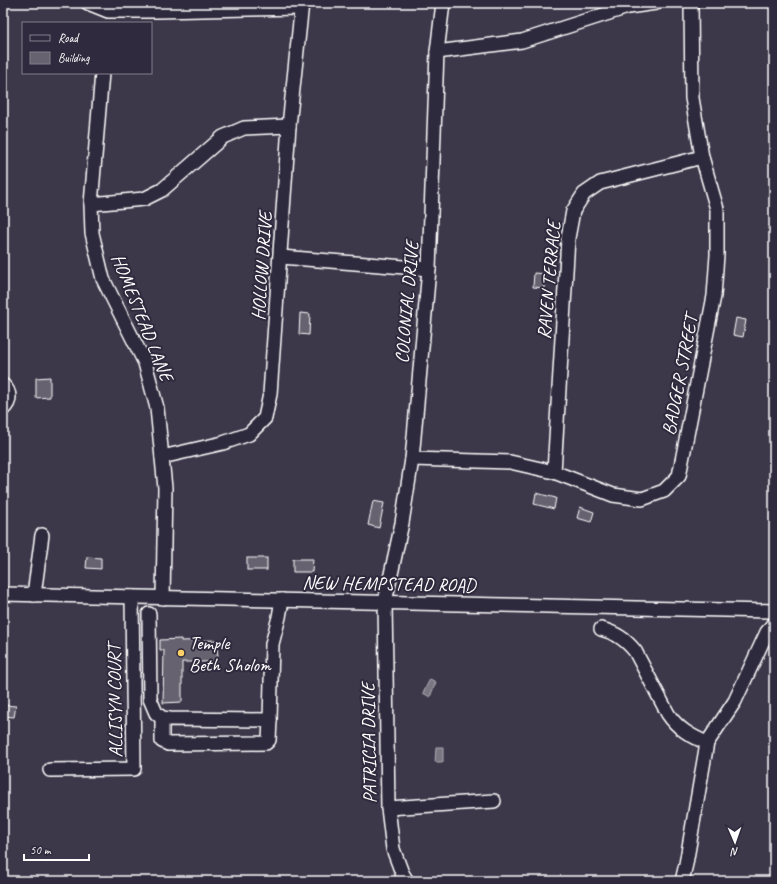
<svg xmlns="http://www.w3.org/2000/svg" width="777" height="884" font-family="Caveat,sans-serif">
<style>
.water{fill:#797682;stroke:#afadb4}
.building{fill:#666270;stroke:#fff}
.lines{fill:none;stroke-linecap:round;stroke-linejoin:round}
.minor-casing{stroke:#fff;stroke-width:16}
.minor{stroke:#2f2a3d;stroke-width:13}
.poi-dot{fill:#ffd166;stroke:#2f2a3d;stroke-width:1.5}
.labels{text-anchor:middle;stroke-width:4;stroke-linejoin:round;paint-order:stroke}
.street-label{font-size:19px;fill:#fff;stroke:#2f2a3d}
.poi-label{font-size:19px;fill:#fff;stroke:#2f2a3d;text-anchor:start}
</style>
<rect width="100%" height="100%" fill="#3c3749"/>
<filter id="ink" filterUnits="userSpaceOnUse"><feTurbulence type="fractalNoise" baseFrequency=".025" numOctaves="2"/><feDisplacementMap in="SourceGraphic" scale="8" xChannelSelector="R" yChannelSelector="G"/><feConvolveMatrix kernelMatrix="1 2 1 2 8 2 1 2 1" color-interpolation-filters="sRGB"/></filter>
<g filter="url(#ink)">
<g class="water">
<path d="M 430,679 L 436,682 L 430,697 L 423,693 Z"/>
<path d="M 436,747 L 443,747 L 443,762 L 435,762 Z"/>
</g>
<g class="building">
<path d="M 534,273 L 545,274 L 544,288 L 533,287 Z"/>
<path d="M 300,313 L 310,314 L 309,335 L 299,334 Z"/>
<path d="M 736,318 L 746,320 L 743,337 L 733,335 Z"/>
<path d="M 50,377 L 50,397 L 36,398 L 36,378 Z"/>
<path d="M 536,493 L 556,498 L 554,509 L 534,504 Z"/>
<path d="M 373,501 L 384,503 L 379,528 L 368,525 Z"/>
<path d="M 580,507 L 594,512 L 591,522 L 577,518 Z"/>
<path d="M 87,557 L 101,558 L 101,569 L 86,568 Z"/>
<rect x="247" y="558" width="20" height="12"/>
<path d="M 293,559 L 313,559 L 312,572 L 293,572 Z"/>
<path d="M 181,639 L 181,641 L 216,640 L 218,656 L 216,657 L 217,662 L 182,662 L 182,702 L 163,703 L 164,650 L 160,650 L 160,640 Z"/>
<path d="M 3,705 L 16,706 L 14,717 L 3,716 Z"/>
</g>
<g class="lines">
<defs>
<g id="minor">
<path d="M 88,3 L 108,11 L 157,11 L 301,8"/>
<path d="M 437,52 L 522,41 L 628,7 L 656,3"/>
<path d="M 102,73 L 91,204 L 92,233 L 103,279 L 145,363 L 157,408 L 165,488 L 163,598"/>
<path d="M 91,204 L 144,199 L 162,190 L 223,137 L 244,128 L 289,126"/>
<path d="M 281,257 L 429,269"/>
<path d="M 3,385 C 11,392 11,402 3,409"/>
<path d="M 162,457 L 223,443 L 249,434 L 265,418 L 270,394 L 289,126 L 302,3"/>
<path d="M 412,459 L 510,462 L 554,472 L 613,495 L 642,499 L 664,491 L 679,476 L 714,296 L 717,255 L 717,209 L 702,157 L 692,98 L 691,3"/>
<path d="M 554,472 L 568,238 L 573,211 L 584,194 L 600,183 L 702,157"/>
<path d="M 3,594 L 774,611"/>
<path d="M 34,595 L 42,535"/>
<path d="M 149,614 L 150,699 L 156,713 L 162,718 L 170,719 L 270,720 L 269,740 L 266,743 L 168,744 L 162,741 L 162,718"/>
<path d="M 601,629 C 616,633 625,639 635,651 L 668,714 C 678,729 691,736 707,743"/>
<path d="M 270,720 L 272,644 L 279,617 L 282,600"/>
<path d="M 50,770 L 134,769 L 132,597"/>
<path d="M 388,808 L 494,801"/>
<path d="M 407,881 L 402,873 L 393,849 L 388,808 L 385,602 L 402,523 L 412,459 L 429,269 L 437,52 L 443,3"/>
<path d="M 682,881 L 686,864 L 707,743 L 735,701 L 767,632 L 774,624"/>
</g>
</defs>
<use href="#minor" class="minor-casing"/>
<use href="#minor" class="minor"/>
</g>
</g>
<circle class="poi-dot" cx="181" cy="653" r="4"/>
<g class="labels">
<g class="street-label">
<text transform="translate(261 266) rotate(-86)" y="7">HOLLOW DRIVE</text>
<text transform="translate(548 280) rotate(-85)" y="7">RAVEN TERRACE</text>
<text transform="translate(406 302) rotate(-85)" y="7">COLONIAL DRIVE</text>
<text transform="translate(143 317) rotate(68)" y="7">HOMESTEAD LANE</text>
<text transform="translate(679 375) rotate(-79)" y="7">BADGER STREET</text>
<text transform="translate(389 583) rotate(1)" y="7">NEW HEMPSTEAD ROAD</text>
<text transform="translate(114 701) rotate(-91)" y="7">ALLISYN COURT</text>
<text transform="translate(368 743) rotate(-91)" y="7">PATRICIA DRIVE</text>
</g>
<g class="poi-label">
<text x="189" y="649">Temple<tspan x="189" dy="22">Beth Sholom</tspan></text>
</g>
</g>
<rect width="777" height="884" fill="none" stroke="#2f2a3d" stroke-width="16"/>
<rect x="8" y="8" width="761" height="868" fill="none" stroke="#fff" stroke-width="1.5" filter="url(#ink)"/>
<rect x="22" y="22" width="130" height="52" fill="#2f2a3d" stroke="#827f8b"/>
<rect x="30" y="35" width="20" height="6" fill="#2f2a3d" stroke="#827f8b"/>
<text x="58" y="42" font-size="12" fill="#ffffff">Road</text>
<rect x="30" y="52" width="20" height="12" fill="#666270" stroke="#827f8b"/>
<text x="58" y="62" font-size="12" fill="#ffffff">Building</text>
<g transform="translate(735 842) rotate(178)" stroke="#2f2a3d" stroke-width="3" paint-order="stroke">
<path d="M0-3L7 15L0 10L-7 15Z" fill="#ffffff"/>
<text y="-6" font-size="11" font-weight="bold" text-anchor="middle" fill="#ffffff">N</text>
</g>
<path d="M24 854v6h65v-6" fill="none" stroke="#ffffff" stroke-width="2"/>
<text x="30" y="854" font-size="12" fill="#ffffff" stroke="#2f2a3d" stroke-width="3" paint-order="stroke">50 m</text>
</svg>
